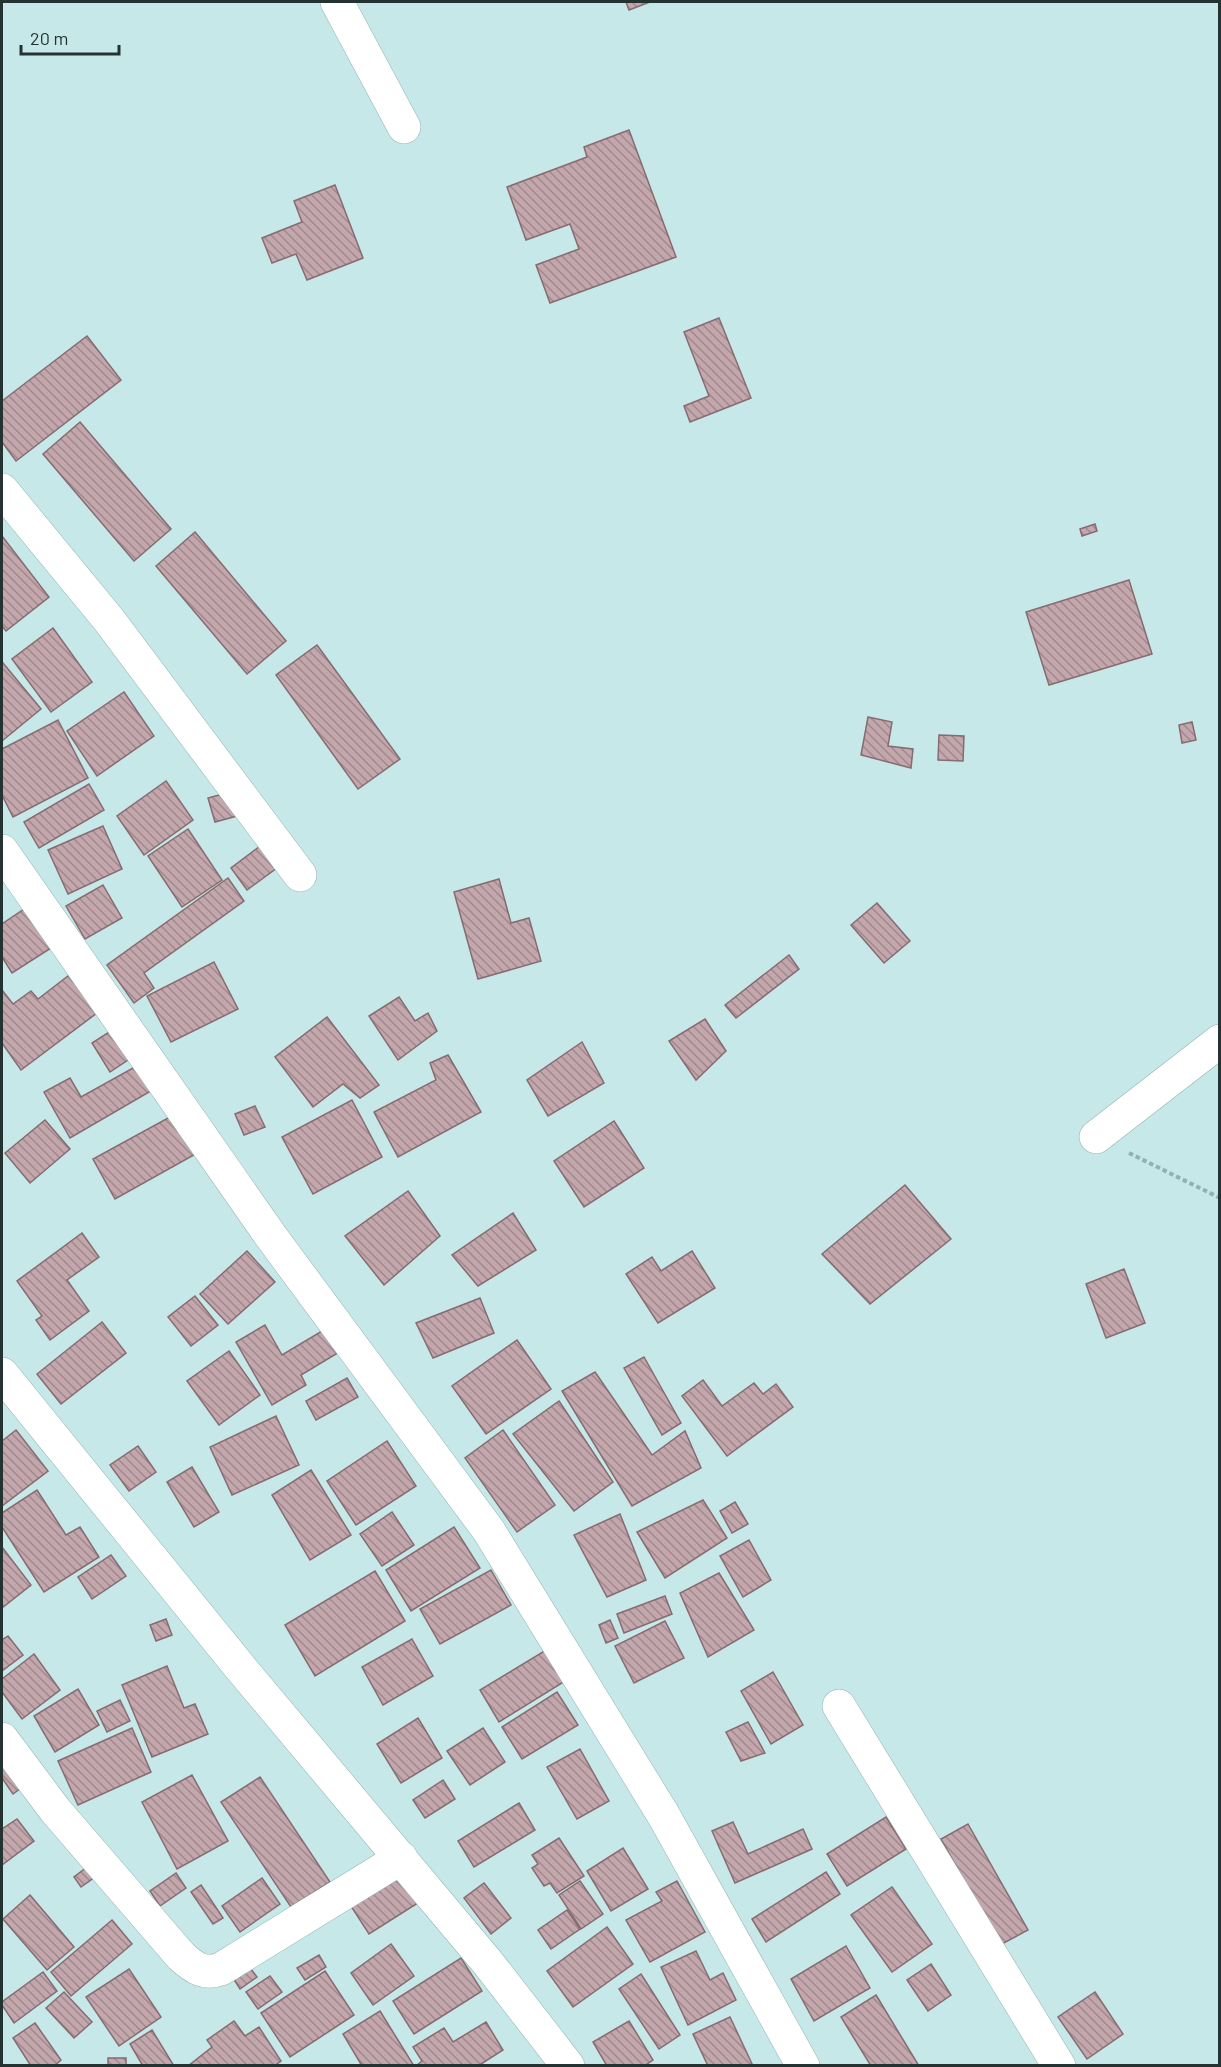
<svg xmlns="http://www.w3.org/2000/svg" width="1221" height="2067" font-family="Barlow,sans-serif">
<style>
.building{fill:url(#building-back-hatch);stroke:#866b70;stroke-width:1.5}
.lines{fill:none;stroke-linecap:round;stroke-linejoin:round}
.minor-casing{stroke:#92b3b2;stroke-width:34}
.path{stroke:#95b0b0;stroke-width:4;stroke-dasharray:4.5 3;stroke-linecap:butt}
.minor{stroke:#fff;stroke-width:33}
</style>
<defs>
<pattern id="building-back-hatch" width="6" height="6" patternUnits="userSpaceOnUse" patternTransform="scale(1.5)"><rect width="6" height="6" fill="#c4a7ac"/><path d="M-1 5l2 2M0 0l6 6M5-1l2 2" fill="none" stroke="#9f898d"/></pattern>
</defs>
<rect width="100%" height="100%" fill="#c7e8e8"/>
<g class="building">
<path d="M 626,2 L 650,2 L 629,10 Z"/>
<path d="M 629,130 L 676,257 L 550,303 L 536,265 L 579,249 L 570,224 L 526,240 L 507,187 L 587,157 L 584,147 Z"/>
<path d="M 335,185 L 363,258 L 307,280 L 296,254 L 272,263 L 262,238 L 302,222 L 294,201 Z"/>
<path d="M 719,318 L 751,398 L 690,422 L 684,406 L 709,396 L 684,332 Z"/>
<path d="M 87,336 L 121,380 L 16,461 L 2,442 L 2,401 Z"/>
<path d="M 80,422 L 171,529 L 134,561 L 43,454 Z"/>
<path d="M 1095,524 L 1097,531 L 1082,536 L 1080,529 Z"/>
<path d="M 195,532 L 286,641 L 247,674 L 156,566 Z"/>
<path d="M 2,536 L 49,597 L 6,631 L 2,626 Z"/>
<path d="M 1129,580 L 1152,654 L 1049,685 L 1026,612 Z"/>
<path d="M 53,628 L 92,682 L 51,712 L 12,659 Z"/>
<path d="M 317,645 L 400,759 L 358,789 L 276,675 Z"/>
<path d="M 3,663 L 41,709 L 2,741 L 2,664 Z"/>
<path d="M 124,692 L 154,736 L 97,776 L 67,731 Z"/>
<path d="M 868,717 L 892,722 L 888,746 L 913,749 L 911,768 L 861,755 Z"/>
<path d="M 58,720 L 88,778 L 13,817 L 2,795 L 2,749 Z"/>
<path d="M 1192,722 L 1196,740 L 1182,743 L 1179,725 Z"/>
<path d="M 939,735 L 964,736 L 963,761 L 938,760 Z"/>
<path d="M 166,781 L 193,820 L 144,855 L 117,816 Z"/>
<path d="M 89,784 L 104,810 L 39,848 L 24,822 Z"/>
<path d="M 234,791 L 241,815 L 215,822 L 208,798 Z"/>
<path d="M 103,826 L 122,869 L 68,894 L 48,850 Z"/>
<path d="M 188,829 L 222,880 L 182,907 L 148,856 Z"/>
<path d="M 268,840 L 285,862 L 247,890 L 231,868 Z"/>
<path d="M 228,878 L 244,901 L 144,973 L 154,988 L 134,1003 L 107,965 Z"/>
<path d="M 499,879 L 511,923 L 529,918 L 541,961 L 478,979 L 454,892 Z"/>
<path d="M 103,885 L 122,918 L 85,939 L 66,906 Z"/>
<path d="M 36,901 L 62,941 L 12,973 L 2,957 L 2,924 Z"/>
<path d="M 877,903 L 910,941 L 884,963 L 851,925 Z"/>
<path d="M 789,955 L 799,969 L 736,1018 L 725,1005 Z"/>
<path d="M 214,962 L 238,1009 L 171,1042 L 147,996 Z"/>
<path d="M 77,969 L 105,1007 L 21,1070 L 2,1043 L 2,990 L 13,1004 L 31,991 L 38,999 Z"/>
<path d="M 399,997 L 415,1021 L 428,1013 L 437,1031 L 398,1060 L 369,1016 Z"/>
<path d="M 327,1017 L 379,1085 L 360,1098 L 343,1084 L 313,1107 L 275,1057 Z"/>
<path d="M 705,1019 L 726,1051 L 696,1080 L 669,1041 Z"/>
<path d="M 117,1027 L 134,1056 L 110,1072 L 92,1043 Z"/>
<path d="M 582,1042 L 604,1083 L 548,1116 L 527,1080 Z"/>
<path d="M 448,1055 L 481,1112 L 398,1157 L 374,1112 L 436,1080 L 430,1063 Z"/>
<path d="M 142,1063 L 156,1088 L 70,1138 L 44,1092 L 70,1078 L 81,1097 Z"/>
<path d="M 352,1100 L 382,1157 L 313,1194 L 282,1137 Z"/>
<path d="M 255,1106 L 265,1127 L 244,1135 L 235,1114 Z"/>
<path d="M 179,1112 L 201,1151 L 115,1199 L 93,1159 Z"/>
<path d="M 45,1120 L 70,1149 L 30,1183 L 5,1153 Z"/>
<path d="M 614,1121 L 644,1168 L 584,1207 L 554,1161 Z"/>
<path d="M 905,1185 L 951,1239 L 870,1304 L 822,1254 Z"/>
<path d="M 408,1191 L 440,1236 L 384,1285 L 345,1236 Z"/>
<path d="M 513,1213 L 536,1250 L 478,1286 L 452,1255 Z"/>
<path d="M 82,1233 L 99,1257 L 67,1280 L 89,1311 L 50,1340 L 36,1320 L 42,1316 L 17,1281 Z"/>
<path d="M 247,1251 L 275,1282 L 228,1324 L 200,1294 Z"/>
<path d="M 692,1251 L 715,1288 L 658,1323 L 626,1274 L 652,1257 L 661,1271 Z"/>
<path d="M 1124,1269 L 1145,1323 L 1106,1338 L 1086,1284 Z"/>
<path d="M 195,1296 L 218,1325 L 191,1346 L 168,1317 Z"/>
<path d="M 480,1298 L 494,1333 L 433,1358 L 416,1323 Z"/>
<path d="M 102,1322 L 126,1353 L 61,1404 L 37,1374 Z"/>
<path d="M 265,1325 L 282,1355 L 327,1328 L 341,1351 L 301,1375 L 306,1385 L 272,1405 L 236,1342 Z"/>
<path d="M 517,1340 L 551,1389 L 486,1434 L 452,1386 Z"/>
<path d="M 229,1351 L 260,1395 L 219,1425 L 187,1381 Z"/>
<path d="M 644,1357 L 681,1423 L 662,1435 L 624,1368 Z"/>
<path d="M 595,1372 L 652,1455 L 685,1431 L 701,1468 L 632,1506 L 562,1391 Z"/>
<path d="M 347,1378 L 358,1397 L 316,1420 L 306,1401 Z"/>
<path d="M 703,1380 L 722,1406 L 754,1383 L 763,1394 L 776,1384 L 793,1407 L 727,1456 L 682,1396 Z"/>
<path d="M 559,1401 L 613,1482 L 574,1511 L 513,1434 Z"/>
<path d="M 276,1416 L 299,1465 L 232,1495 L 210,1447 Z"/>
<path d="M 16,1430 L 48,1471 L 2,1506 L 2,1441 Z"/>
<path d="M 503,1430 L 555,1505 L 517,1532 L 465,1458 Z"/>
<path d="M 387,1441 L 416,1486 L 356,1525 L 327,1481 Z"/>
<path d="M 138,1446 L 156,1472 L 129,1491 L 110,1465 Z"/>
<path d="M 192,1467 L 219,1512 L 194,1527 L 167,1482 Z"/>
<path d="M 311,1470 L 351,1535 L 310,1560 L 272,1495 Z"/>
<path d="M 37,1490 L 66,1535 L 80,1527 L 99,1557 L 44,1592 L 2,1527 L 2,1513 Z"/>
<path d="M 703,1500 L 727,1538 L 665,1578 L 637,1532 Z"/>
<path d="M 735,1502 L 748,1524 L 732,1533 L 720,1511 Z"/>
<path d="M 392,1512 L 414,1545 L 382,1566 L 360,1534 Z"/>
<path d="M 620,1514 L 646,1580 L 607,1597 L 574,1535 Z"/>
<path d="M 454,1527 L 480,1568 L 411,1611 L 386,1570 Z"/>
<path d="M 749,1540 L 771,1580 L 743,1597 L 720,1556 Z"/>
<path d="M 2,1547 L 31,1585 L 2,1608 Z"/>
<path d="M 111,1555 L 126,1576 L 92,1599 L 78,1577 Z"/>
<path d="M 491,1570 L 511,1605 L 440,1644 L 420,1609 Z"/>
<path d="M 375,1571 L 405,1621 L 315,1676 L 285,1625 Z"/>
<path d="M 719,1573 L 754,1630 L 708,1657 L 680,1593 Z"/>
<path d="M 665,1596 L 672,1614 L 624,1633 L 617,1614 Z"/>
<path d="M 166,1619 L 172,1635 L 156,1641 L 150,1625 Z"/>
<path d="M 610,1620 L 618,1638 L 606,1643 L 599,1625 Z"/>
<path d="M 665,1621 L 684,1658 L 634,1683 L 615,1646 Z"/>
<path d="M 8,1636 L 23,1655 L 2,1671 L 2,1640 Z"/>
<path d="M 412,1639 L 433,1676 L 383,1705 L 362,1667 Z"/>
<path d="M 551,1647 L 570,1678 L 499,1722 L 480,1690 Z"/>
<path d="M 34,1654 L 60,1690 L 22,1719 L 2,1692 L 2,1679 Z"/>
<path d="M 167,1666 L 184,1708 L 195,1704 L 208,1734 L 152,1757 L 122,1685 Z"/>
<path d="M 773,1672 L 803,1725 L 771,1744 L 741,1691 Z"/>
<path d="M 78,1689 L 99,1725 L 55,1752 L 34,1716 Z"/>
<path d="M 557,1692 L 578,1725 L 522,1759 L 502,1727 Z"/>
<path d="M 120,1700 L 130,1721 L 107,1732 L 97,1711 Z"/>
<path d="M 418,1718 L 442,1758 L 401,1783 L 377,1744 Z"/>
<path d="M 748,1722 L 765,1753 L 741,1761 L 726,1732 Z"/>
<path d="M 132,1728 L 151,1772 L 78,1805 L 58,1761 Z"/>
<path d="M 483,1728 L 505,1762 L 470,1785 L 447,1751 Z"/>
<path d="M 580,1749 L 609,1801 L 577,1819 L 547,1767 Z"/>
<path d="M 2,1762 L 28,1783 L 13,1794 L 2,1778 Z"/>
<path d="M 192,1775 L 228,1841 L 177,1869 L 142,1802 Z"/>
<path d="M 260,1777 L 330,1882 L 291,1907 L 221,1802 Z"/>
<path d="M 443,1780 L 455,1799 L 425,1818 L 413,1800 Z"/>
<path d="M 519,1803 L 535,1830 L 474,1867 L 458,1841 Z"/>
<path d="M 886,1817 L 906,1849 L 847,1886 L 827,1854 Z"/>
<path d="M 17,1819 L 34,1841 L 2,1865 L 2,1829 Z"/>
<path d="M 733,1822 L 748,1854 L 803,1829 L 812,1849 L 735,1883 L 712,1831 Z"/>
<path d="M 968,1824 L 1028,1930 L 1000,1945 L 941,1839 Z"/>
<path d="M 559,1838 L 584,1876 L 557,1893 L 550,1883 L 544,1886 L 532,1868 L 538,1864 L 532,1855 Z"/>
<path d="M 623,1848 L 648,1889 L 611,1911 L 587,1871 Z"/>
<path d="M 87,1867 L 95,1877 L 81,1887 L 74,1877 Z"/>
<path d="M 401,1869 L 421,1901 L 369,1934 L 349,1903 Z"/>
<path d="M 826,1872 L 840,1894 L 766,1942 L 752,1919 Z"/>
<path d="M 176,1873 L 186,1888 L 160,1906 L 150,1891 Z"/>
<path d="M 262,1878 L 280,1904 L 240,1932 L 222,1906 Z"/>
<path d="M 580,1881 L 603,1914 L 581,1929 L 559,1895 Z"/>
<path d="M 677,1881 L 705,1932 L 650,1962 L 626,1920 L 662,1901 L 656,1892 Z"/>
<path d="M 484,1883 L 511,1918 L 491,1934 L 464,1898 Z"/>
<path d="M 201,1885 L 223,1918 L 213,1924 L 191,1892 Z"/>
<path d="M 892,1887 L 932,1944 L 892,1972 L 851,1915 Z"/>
<path d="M 30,1895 L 74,1947 L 47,1970 L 3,1919 Z"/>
<path d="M 567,1910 L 580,1929 L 551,1949 L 538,1930 Z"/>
<path d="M 112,1920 L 132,1944 L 71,1996 L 51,1972 Z"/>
<path d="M 607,1927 L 633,1964 L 573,2007 L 547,1971 Z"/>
<path d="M 391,1944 L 414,1976 L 373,2005 L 351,1973 Z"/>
<path d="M 846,1946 L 870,1988 L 814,2021 L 791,1979 Z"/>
<path d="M 696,1951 L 710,1980 L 723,1973 L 736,2000 L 688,2025 L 661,1967 Z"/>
<path d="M 319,1955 L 326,1967 L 305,1980 L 297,1968 Z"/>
<path d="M 461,1958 L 482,1991 L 414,2034 L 393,2001 Z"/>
<path d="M 247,1964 L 257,1977 L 240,1989 L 231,1975 Z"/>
<path d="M 931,1964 L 951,1995 L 928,2011 L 907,1980 Z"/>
<path d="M 129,1969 L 161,2017 L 119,2046 L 86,1997 Z"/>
<path d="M 325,1971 L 354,2015 L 290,2057 L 261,2013 Z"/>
<path d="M 43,1972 L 57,1991 L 14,2023 L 2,2005 L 2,2002 Z"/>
<path d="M 641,1974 L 680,2035 L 659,2049 L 619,1989 Z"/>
<path d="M 270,1976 L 282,1992 L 258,2009 L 246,1992 Z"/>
<path d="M 64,1992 L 92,2022 L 74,2038 L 46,2008 Z"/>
<path d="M 1095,1992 L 1123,2034 L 1087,2059 L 1058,2017 Z"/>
<path d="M 876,1995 L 919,2066 L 871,2066 L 841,2017 Z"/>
<path d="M 380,2011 L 414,2066 L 362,2066 L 343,2034 Z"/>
<path d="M 730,2017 L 753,2066 L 708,2066 L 693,2034 Z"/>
<path d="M 234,2021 L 245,2036 L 259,2027 L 281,2061 L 274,2066 L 188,2066 L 212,2047 L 207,2040 Z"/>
<path d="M 629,2021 L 653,2060 L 644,2066 L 607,2066 L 593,2042 Z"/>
<path d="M 486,2022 L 503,2050 L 478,2066 L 417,2065 L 422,2061 L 413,2047 L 444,2028 L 453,2042 Z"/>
<path d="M 35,2023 L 61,2060 L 54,2066 L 31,2066 L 13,2038 Z"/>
<path d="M 152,2030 L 174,2066 L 143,2066 L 130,2044 Z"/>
<rect x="108" y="2058" width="18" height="8"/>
</g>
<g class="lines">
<defs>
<g id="minor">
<path d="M 337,2 L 404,127"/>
<path d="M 2,490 L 109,620 L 300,875"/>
<path d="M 2,851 L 270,1235 L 489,1531 L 664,1816 L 803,2066"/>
<path d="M 1096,1137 L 1220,1041"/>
<path d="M 2,1374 L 239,1666 L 488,1963 L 568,2066"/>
<path d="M 839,1706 L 1059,2066"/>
<path d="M 2,1739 L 55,1810 L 181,1956 C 194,1968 204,1975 221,1969 L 401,1858"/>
</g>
</defs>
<use href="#minor" class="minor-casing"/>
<path class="path" d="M 1129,1153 L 1220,1198"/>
<use href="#minor" class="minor"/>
</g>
<rect width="1221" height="2067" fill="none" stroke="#253232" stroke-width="6"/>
<path d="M21 45v9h98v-9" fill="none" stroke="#253232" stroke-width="3"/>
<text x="30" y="45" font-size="18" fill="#253232" stroke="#c7e8e8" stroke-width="4.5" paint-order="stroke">20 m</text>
</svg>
